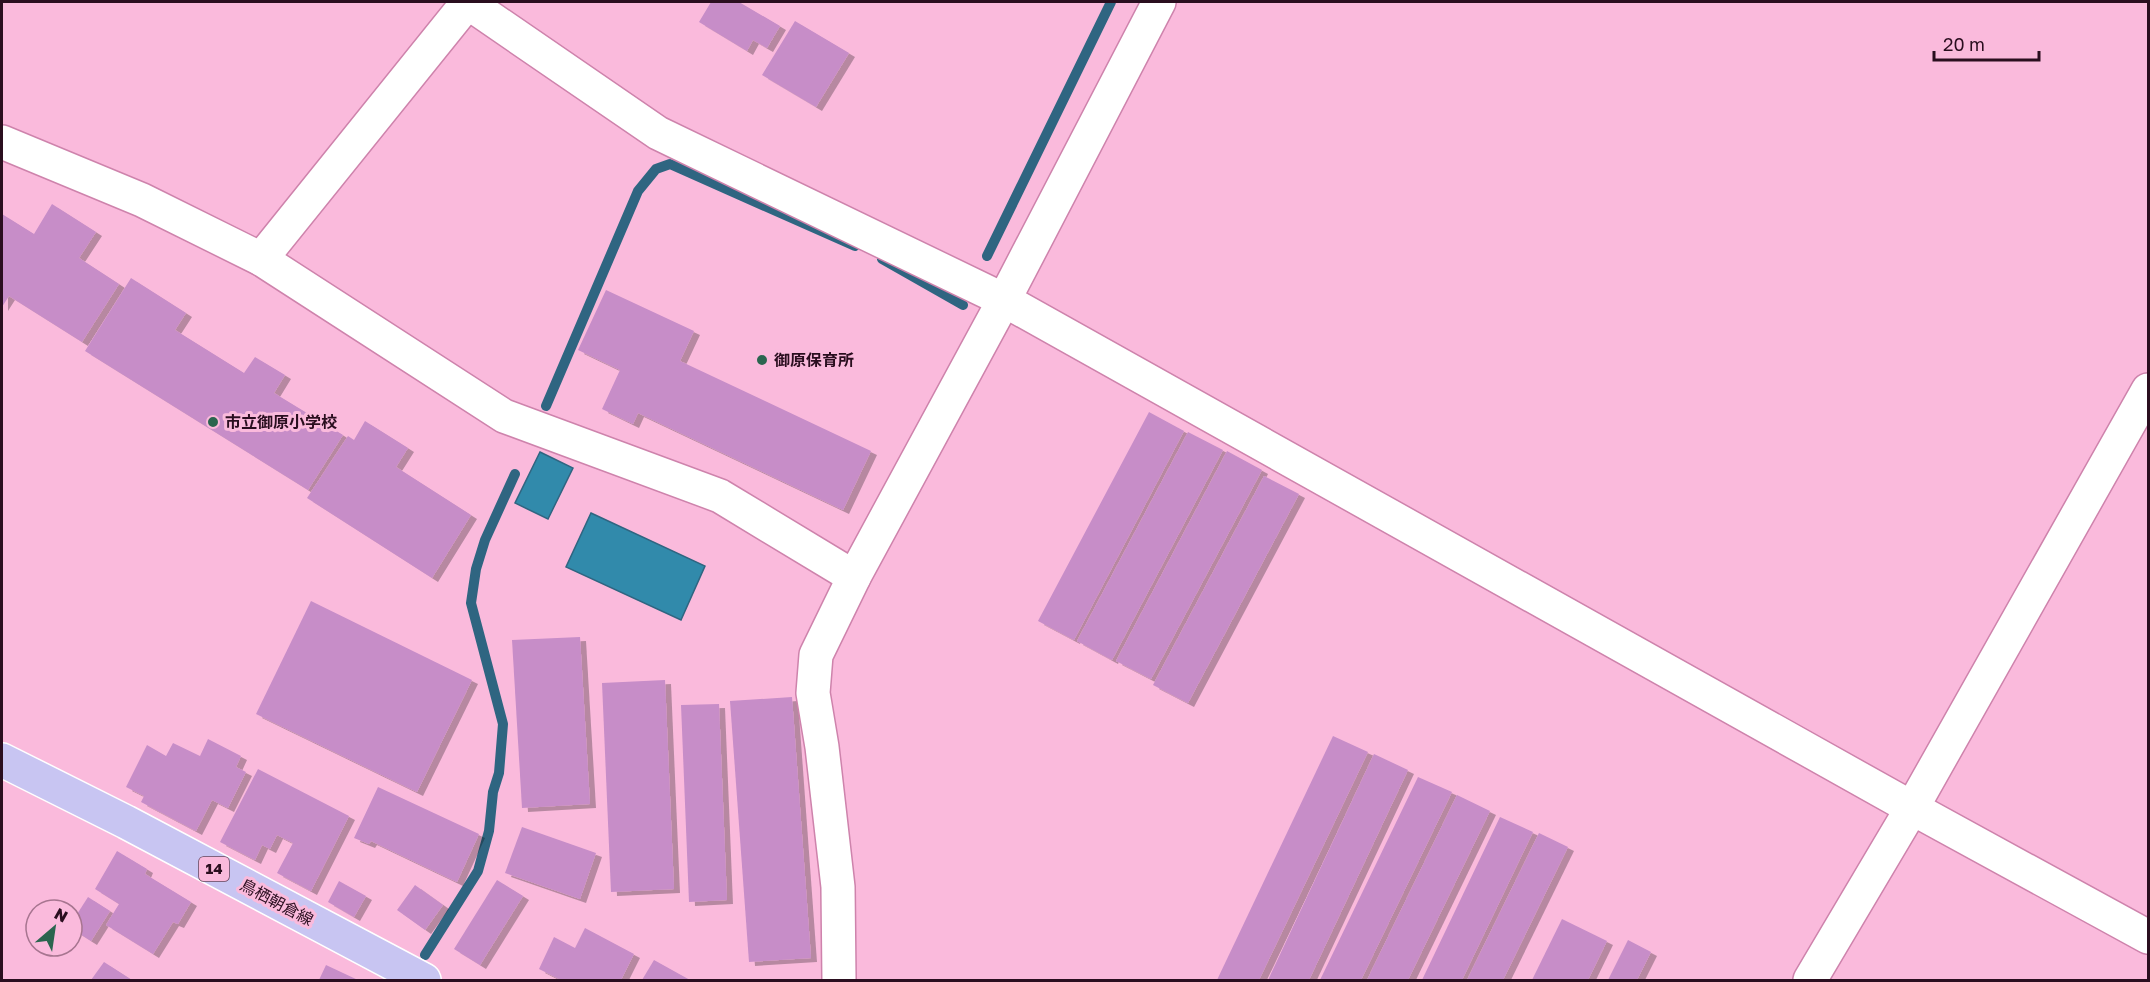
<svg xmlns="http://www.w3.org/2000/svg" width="2150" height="982" font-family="'Golos Text','Noto Sans JP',sans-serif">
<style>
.water{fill:#318aab;stroke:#2f6581;stroke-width:1.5}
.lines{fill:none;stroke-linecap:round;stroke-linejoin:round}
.stream{stroke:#2f6581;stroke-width:10}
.building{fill:#c78dc8;filter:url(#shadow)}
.minor-casing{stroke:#ce83ac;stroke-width:36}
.tertiary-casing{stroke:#ce83ac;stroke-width:36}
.primary-casing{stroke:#fff;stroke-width:36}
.minor{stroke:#fff;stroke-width:33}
.tertiary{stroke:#fff;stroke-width:33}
.primary{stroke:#c8c5f2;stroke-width:33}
.poi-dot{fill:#2a654f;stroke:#fabadc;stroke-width:2}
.labels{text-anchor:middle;stroke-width:6;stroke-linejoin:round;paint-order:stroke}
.shield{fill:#fabadc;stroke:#684258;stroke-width:1.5}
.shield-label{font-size:15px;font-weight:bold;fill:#2a0e1f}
.poi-label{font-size:16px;font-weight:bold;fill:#2a0e1f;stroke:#fabadc;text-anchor:start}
.street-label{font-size:16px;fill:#2a0e1f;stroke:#fabadc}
</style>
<defs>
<filter id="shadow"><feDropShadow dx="6" dy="4" stdDeviation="0" flood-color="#0004"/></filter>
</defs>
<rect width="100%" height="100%" fill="#fabadc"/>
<g class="water">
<path d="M 540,452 L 573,468 L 548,519 L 515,503 Z"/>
<path d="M 591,513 L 705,566 L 681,620 L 566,567 Z"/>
</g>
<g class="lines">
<g class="stream">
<path d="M 987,256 L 1111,2"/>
<path d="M 882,259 L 963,305"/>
<path d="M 546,406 L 638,191 L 656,169 L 670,164 L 855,246"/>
<path d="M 425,955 L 478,871 L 489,831 L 493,792 L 499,773 L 503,724 L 471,603 L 476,569 L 485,540 L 515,474"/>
</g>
</g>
<g class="building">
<path d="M 711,2 L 739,2 L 780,26 L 767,48 L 753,40 L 747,51 L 699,22 Z"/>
<path d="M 795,21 L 849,53 L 816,107 L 762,75 Z"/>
<path d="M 52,204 L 96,232 L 79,258 L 119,284 L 82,342 L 9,296 L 2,307 L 2,214 L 34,234 Z"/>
<path d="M 131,278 L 186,313 L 175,330 L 244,373 L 255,357 L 285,375 L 274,393 L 343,435 L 308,490 L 85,351 Z"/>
<path d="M 606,290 L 694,331 L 680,361 L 871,451 L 843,510 L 638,413 L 633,424 L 602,409 L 620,370 L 578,350 Z"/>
<path d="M 1149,412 L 1184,431 L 1074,640 L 1038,621 Z"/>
<path d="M 365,421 L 408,448 L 396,467 L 471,515 L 432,578 L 307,498 L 348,436 L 354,440 Z"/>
<path d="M 1188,432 L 1223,450 L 1112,660 L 1077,641 Z"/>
<path d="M 1227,451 L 1262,470 L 1151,679 L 1116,661 Z"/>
<path d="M 1264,476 L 1299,494 L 1188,703 L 1153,685 Z"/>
<path d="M 311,601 L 472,680 L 417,792 L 256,714 Z"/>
<path d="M 580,637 L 590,804 L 522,808 L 512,640 Z"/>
<path d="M 665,680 L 674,889 L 611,892 L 602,683 Z"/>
<path d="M 792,697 L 811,958 L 749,962 L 730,701 Z"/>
<path d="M 719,704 L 727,900 L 689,902 L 681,705 Z"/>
<path d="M 1333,736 L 1368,752 L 1259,980 L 1217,980 Z"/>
<path d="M 208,739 L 241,756 L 236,767 L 246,772 L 228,808 L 212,800 L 196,831 L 141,802 L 144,796 L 126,787 L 147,745 L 166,756 L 173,743 L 200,756 Z"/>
<path d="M 1374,754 L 1408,770 L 1309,980 L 1268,980 Z"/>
<path d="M 258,769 L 349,816 L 311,891 L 277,873 L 293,843 L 277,835 L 270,849 L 262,845 L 255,860 L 220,842 Z"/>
<path d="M 1418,777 L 1452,792 L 1361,980 L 1320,980 Z"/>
<path d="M 378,787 L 479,834 L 457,882 L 371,841 L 369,844 L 354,838 Z"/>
<path d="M 1457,795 L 1490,811 L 1408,980 L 1367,980 Z"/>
<path d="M 1500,817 L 1533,832 L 1462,980 L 1422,980 Z"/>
<path d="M 522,827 L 596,853 L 580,899 L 505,873 Z"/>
<path d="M 1539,833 L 1568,847 L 1503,980 L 1467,980 Z"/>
<path d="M 117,851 L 147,869 L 145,874 L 191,902 L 178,924 L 173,922 L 153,954 L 106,925 L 119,904 L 95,889 Z"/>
<path d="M 497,880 L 523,896 L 480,965 L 454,949 Z"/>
<path d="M 339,881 L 366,896 L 354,917 L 328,902 Z"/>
<path d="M 415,885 L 443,905 L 425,930 L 397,910 Z"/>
<path d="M 88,897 L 110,911 L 91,941 L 72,929 L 72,922 Z"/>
<path d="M 1562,919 L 1607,941 L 1588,980 L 1532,980 Z"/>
<path d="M 585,928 L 634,954 L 621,980 L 561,980 L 539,969 L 554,937 L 575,948 Z"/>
<path d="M 1628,940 L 1651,952 L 1637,980 L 1608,980 Z"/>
<path d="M 654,960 L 690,980 L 642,980 Z"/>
<path d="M 104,962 L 132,980 L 91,980 Z"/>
<path d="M 326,965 L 358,980 L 319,980 Z"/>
</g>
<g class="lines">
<defs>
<g id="minor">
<path d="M 467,2 L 658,133 L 1004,300 L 1912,808 L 2148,937"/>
<path d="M 2,142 L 142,200 L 261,259 L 504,416 L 720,496 L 854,577"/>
<path d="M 261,259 L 468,2"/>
<path d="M 1810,980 L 1912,808 L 2148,390"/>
</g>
<path id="tertiary" d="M 839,980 L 838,887 L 822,747 L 813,693 L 816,655 L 854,577 L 1004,300 L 1159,2"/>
<path id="primary" d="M 2,760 L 126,822 L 424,980"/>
</defs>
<use href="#minor" class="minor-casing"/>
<use href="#tertiary" class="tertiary-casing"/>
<use href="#primary" class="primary-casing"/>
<use href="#minor" class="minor"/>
<use href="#tertiary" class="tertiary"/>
<use href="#primary" class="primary"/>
</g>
<g class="poi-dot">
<circle cx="762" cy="360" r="6"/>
<circle cx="213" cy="422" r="6"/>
</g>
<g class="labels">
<rect class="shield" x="199" y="857" width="30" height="24" rx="4.5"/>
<g class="shield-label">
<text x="214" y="874">14</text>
</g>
<g class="poi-label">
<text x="774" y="366">御原保育所</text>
<text x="225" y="428">市立御原小学校</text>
</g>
<g class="street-label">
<text transform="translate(277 902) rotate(28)" y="6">鳥栖朝倉線</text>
</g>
</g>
<rect width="2150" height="982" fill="none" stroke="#2a0e1f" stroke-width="6"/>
<g transform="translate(54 928) rotate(29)"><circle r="28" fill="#fabadc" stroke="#a77590" stroke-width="1.5"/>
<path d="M0-4.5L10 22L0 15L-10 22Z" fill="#2a654f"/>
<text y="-9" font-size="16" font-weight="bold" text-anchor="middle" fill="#2a0e1f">N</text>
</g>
<path d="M1934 51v9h105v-9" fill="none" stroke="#2a0e1f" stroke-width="3"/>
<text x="1943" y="51" font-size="18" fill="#2a0e1f" stroke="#fabadc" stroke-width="4.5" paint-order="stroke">20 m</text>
</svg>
